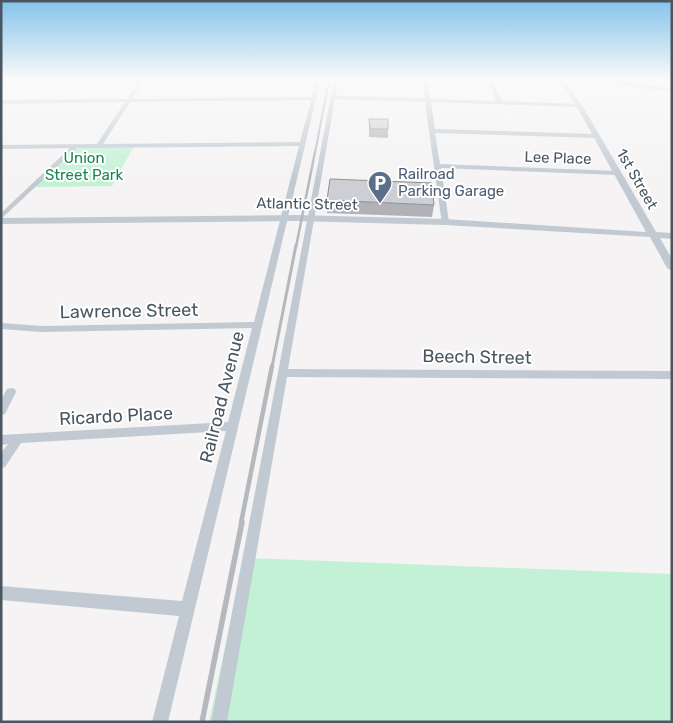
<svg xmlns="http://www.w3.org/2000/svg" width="673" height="723" font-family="Rubik,sans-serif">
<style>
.green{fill:#c3f1d5}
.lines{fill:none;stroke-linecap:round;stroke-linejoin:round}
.minor{fill:#c1cad2;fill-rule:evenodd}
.tertiary{fill:#c1cad2;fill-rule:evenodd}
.secondary{fill:#c1cbd6;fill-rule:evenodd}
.rail-far4{stroke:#b5b8bd;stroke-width:2}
.rail-far3{stroke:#b5b8bd;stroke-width:2.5}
.rail-far2{stroke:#b5b8bd;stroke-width:3}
.rail-far1{stroke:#b5b8bd;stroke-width:4.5}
.rail{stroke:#b5b8bd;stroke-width:5.5}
.wall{fill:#b0b2b7}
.building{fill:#cdcfd5;stroke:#909195}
.labels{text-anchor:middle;stroke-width:4;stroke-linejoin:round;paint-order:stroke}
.far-park-label{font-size:15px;fill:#17864f;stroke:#fff}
.far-street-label{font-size:15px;fill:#4a5661;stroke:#fff}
.far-service-label{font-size:15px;fill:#4e5e75;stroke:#fff;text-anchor:start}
.street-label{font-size:18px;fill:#4a5661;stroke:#fff}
</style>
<rect width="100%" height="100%" fill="#f5f3f3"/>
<g class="green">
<path d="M 134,146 L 112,186 L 33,187 L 75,147 Z"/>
<path d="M 244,558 L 672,574 L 672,722 L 209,722 Z"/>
</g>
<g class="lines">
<g class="minor">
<path d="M 139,80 L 144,80 L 132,99 L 311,97 L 316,80 L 320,80 L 316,97 L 318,98 L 316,99 L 168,722 L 152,722 L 179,616 L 1,600 L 1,586 L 182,601 L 226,431 L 21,443 L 5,467 L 1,468 L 1,453 L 8,444 L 1,445 L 1,435 L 228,422 L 252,328 L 42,332 L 1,329 L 1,323 L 42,326 L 254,322 L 299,146 L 77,148 L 1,219 L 1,213 L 70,148 L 1,149 L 1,145 L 97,144 L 125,102 L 1,104 L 1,100 L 127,99 ZM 311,100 L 300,142 L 103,144 L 130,102 Z"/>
<path d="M 334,80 L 338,80 L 336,96 L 425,98 L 423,80 L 427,80 L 430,99 L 496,101 L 488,80 L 492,80 L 502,101 L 581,104 L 579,107 L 431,102 L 435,129 L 596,134 L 599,136 L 596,138 L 435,133 L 440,164 L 618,171 L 621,173 L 618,175 L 441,168 L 449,222 L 448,224 L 442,224 L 425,102 L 335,99 L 288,369 L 672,371 L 672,379 L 287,377 L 227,722 L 211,722 Z"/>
<path d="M 11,388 L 15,389 L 16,392 L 5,414 L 1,415 L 1,400 L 7,389 Z"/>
</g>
<g class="tertiary">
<path d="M 7,80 L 14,80 L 1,89 L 1,84 Z"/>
<path d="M 558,80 L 564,80 L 582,105 L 656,232 L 672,233 L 672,239 L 660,238 L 672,259 L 672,271 L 667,268 L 650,237 L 445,225 L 296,221 L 1,224 L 1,218 L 296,215 L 445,219 L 646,232 L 576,105 Z"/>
</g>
<path class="secondary" d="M 583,80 L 605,80 L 672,88 L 672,92 Z"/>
<path class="rail-far4" d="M 315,153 L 329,80"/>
<path class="rail-far3" d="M 296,247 L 315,152"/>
<path class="rail-far2" d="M 272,367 L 296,245"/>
<path class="rail-far1" d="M 241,523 L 272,366"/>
<path class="rail" d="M 202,722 L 242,522"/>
</g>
<g class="wall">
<path d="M 369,119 L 388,129 L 388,138 L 369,137 Z"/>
<path d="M 327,200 L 434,205 L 432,217 L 327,213 Z"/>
</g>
<g class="building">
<path d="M 369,119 L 388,119 L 388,129 L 370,129 Z"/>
<path d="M 330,179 L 432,183 L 434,205 L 327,200 Z"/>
</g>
<linearGradient id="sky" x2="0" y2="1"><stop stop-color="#85c3ea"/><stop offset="0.44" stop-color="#fafafa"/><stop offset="1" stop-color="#fafafa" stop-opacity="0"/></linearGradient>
<rect width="673" height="181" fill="url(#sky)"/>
<defs>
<symbol id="parking-pin" viewBox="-11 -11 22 30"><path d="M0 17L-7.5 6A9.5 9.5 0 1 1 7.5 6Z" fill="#5c6f8a" stroke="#fff"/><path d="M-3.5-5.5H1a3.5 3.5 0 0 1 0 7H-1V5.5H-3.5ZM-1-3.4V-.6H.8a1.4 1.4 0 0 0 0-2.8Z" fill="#fff"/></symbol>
</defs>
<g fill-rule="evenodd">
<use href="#parking-pin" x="366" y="169" width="28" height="38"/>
</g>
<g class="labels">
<g class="far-park-label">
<text x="84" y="163">Union<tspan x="84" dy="17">Street Park</tspan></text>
</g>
<g class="far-street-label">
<text transform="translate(558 158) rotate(2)" y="5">Lee Place</text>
<text transform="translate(637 179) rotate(60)" y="5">1st Street</text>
<text transform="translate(307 204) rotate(1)" y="5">Atlantic Street</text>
</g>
<g class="far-service-label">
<text x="398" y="179">Railroad<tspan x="398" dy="17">Parking Garage</tspan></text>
</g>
<g class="street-label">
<text transform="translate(129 311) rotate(-1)" y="6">Lawrence Street</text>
<text transform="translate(477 357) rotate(1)" y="6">Beech Street</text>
<text transform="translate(222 397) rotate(-76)" y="6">Railroad Avenue</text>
<text transform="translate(116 416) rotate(-3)" y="6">Ricardo Place</text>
</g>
</g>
<rect width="673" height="723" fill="none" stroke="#4a5661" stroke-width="5"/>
</svg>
